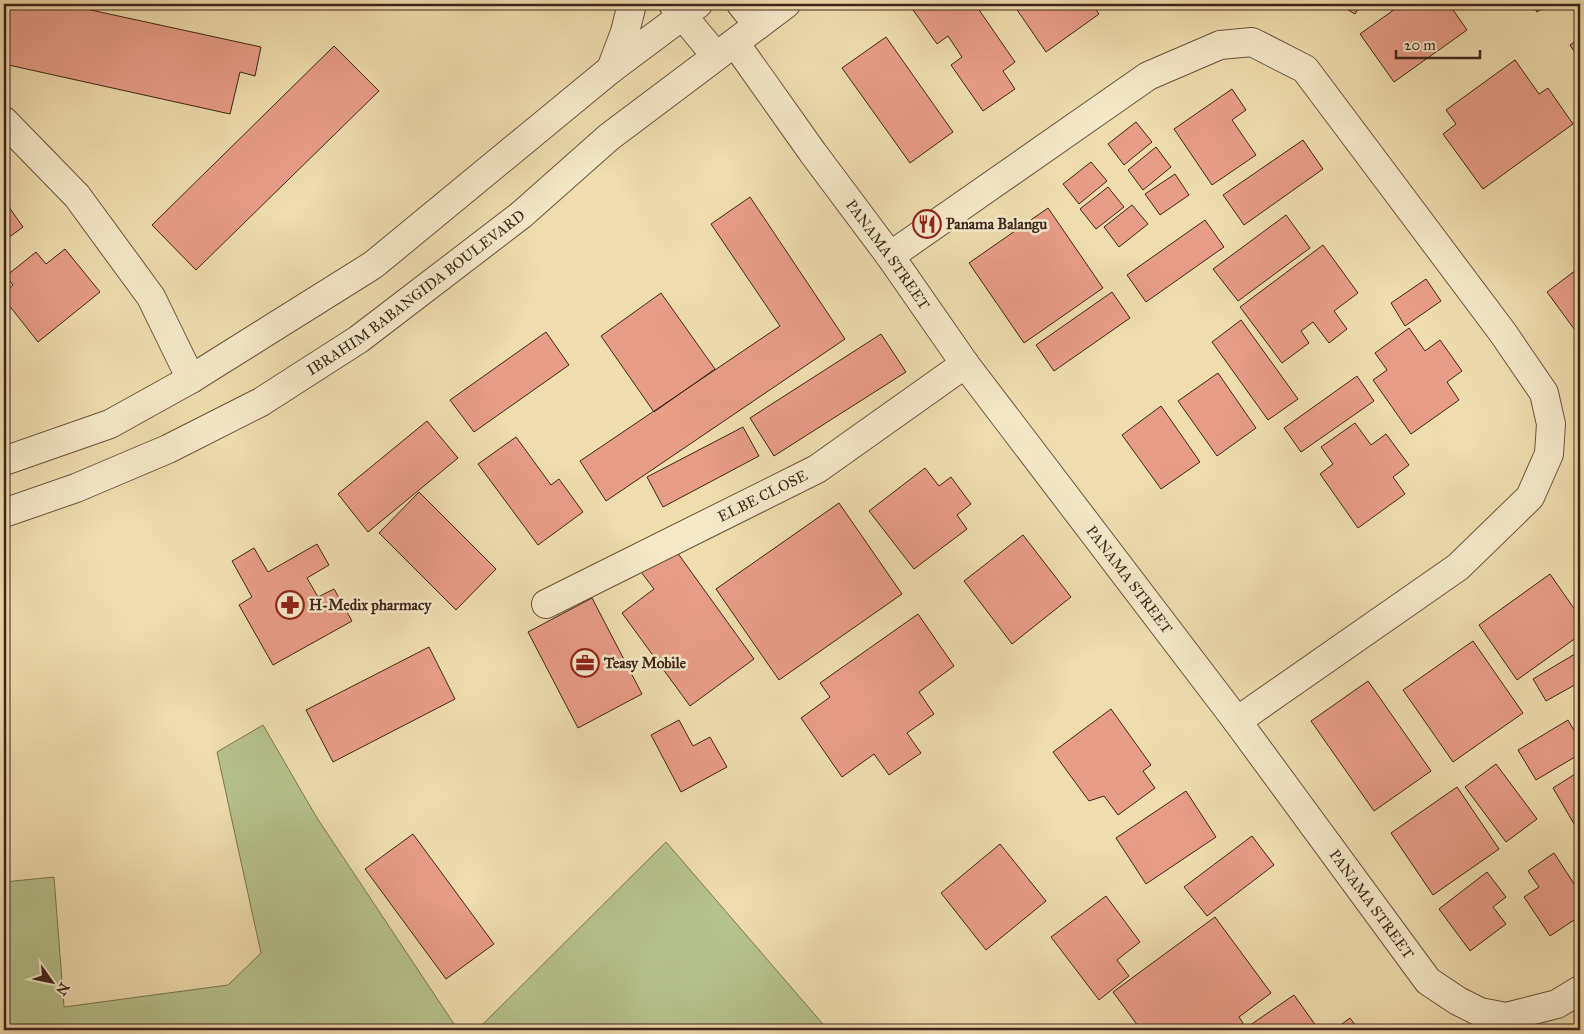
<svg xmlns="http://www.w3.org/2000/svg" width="1584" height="1034" font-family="'IM FELL Great Primer',serif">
<rect width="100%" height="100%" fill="#efddae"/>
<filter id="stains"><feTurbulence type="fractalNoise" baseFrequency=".004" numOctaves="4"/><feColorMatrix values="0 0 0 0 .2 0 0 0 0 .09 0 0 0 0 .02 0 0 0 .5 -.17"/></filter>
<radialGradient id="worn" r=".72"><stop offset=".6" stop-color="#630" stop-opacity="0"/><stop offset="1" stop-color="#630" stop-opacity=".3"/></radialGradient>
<path fill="#b6c28c" stroke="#7a7352" d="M263,725L317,818L458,1030H4V882L54,877L64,1007L228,985L261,953L217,752Z
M666,842L828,1030H477Z"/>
<path fill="#e89d87" stroke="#3e2419" d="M6,4H63L261,47L255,76L240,72L230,114L4,64V16Z
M917,4H975L1015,62L1003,71L1015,89L983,111L951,65L962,57L948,36L937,44L911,7Z
M1013,4H1092L1099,14L1046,52Z
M1338,4H1361L1355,14Z
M1402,4H1449L1467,30L1394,82L1360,34Z
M1531,4H1549L1537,12Z
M886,37L953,132L910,163L842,68Z
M1580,38V60L1570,45Z
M334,46L379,91L196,270L152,225Z
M1515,60L1539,94L1548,88L1573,124L1483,189L1443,134L1456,124L1446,110Z
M1232,89L1246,110L1232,120L1256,155L1212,185L1174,129Z
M1136,122L1152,142L1124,165L1108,144Z
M1303,140L1323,169L1244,225L1223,195Z
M1156,147L1171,167L1143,190L1128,170Z
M1091,162L1107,181L1079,204L1063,184Z
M1175,174L1189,195L1160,215L1145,194Z
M1108,187L1124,207L1096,229L1080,209Z
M750,197L845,339L606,501L580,461L780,326L711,224Z
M4,200L23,227L4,241Z
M1132,205L1148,224L1119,247L1104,227Z
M1048,208L1103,288L1024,343L969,263Z
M1286,215L1310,248L1238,301L1213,269Z
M1205,220L1224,247L1146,302L1127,275Z
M1323,245L1358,293L1334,311L1347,329L1329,343L1313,322L1301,331L1309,343L1282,363L1240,307Z
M65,249L100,292L38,342L4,299V293L13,285L6,276L36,252L46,264Z
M1580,267V337L1547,292Z
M1426,279L1441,301L1405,326L1391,303Z
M1112,292L1130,318L1054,371L1036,345Z
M661,293L715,369L654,412L601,336Z
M1241,320L1298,399L1268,420L1212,342Z
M1409,328L1425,351L1440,340L1462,371L1447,382L1459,400L1411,434L1373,380L1387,370L1375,353Z
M546,332L569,365L474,432L450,400Z
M881,334L906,372L774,456L750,418Z
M1218,373L1256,428L1217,456L1178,401Z
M1357,376L1374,401L1301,452L1284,428Z
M1161,406L1200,462L1161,489L1122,435Z
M427,421L458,458L368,532L338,494Z
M1355,423L1371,445L1386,434L1409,465L1393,477L1405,494L1358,528L1320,474L1333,464L1321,447Z
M743,427L759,456L663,507L647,477Z
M516,437L551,485L559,479L583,512L538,545L478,464Z
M925,468L939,486L951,477L971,504L957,515L967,529L914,569L869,511Z
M419,492L496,569L456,610L379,533Z
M839,503L902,594L779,680L716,589Z
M1023,535L1071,597L1012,644L964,581Z
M317,544L329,565L307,578L318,597L334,589L352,621L273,665L239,605L252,597L232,561L254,548L268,572Z
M674,548L754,659L690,706L622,613L654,589L641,572Z
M1550,574L1580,617V635L1517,680L1479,625Z
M592,598L642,694L578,728L528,632Z
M918,614L954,666L919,692L934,714L907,733L921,753L889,775L874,754L842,777L801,718L830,697L820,683Z
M1473,641L1523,713L1453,762L1403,690Z
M429,647L455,699L333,762L306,710Z
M1580,651V682L1546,701L1533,679Z
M1368,681L1431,771L1374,811L1311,721Z
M1111,709L1151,765L1143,771L1155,788L1118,815L1104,796L1089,801L1053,752Z
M679,720L693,746L710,737L727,767L681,792L651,735Z
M1568,720L1580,741V754L1536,780L1518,750Z
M1496,764L1537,819L1506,842L1465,787Z
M1580,771V834L1553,788Z
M1457,787L1499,849L1433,895L1391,833Z
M1186,791L1216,837L1146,884L1116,838Z
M413,834L494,944L446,979L365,869Z
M1252,836L1274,865L1207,916L1184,887Z
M1000,844L1046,901L986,950L941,893Z
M1554,853L1580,893V916L1550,936L1524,897L1539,887L1528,871Z
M1487,872L1506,897L1493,907L1506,924L1470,951L1439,909Z
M1106,896L1140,942L1117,960L1129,976L1099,1000L1051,937Z
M1215,917L1271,993L1239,1017L1243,1023L1233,1030H1141L1113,992Z
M1294,995L1319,1030H1243Z
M1350,1018L1359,1030H1334Z"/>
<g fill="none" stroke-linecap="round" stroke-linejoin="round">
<defs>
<g id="minor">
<path id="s1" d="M735,43L813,153L890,256L965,364L1237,721L1428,981L1458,1001L1480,1012L1506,1017L1557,1004L1580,990"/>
<path d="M4,121L77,196L151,297L191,379"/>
<path d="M890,256L1148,76L1220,45L1252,42L1305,69L1503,333L1544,393L1551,424L1549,454L1530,497L1458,567L1237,721"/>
<path id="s2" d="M546,604L817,469L965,364"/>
</g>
<g id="tertiary">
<path d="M673,4L716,56"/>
<path d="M741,4L758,25"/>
<path d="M611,69L625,32L632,4"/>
<path d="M4,461L110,424L191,379L373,265L611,69L698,4"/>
<path id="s3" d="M4,513L76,488L168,449L261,402L359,339L521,215L609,137L786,4"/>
</g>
</defs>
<use href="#minor" stroke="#6a523e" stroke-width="30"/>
<use href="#tertiary" stroke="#6a523e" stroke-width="30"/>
<use href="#minor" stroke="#f5e9ca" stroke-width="28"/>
<use href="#tertiary" stroke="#f5e9ca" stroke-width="28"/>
</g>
<defs>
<symbol id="restaurant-ring" viewBox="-11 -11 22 22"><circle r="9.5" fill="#f5e9ca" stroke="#8f2418" stroke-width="1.5"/><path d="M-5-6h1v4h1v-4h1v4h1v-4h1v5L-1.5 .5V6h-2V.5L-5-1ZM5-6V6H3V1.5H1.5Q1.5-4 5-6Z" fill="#8f2418"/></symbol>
<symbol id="pharmacy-ring" viewBox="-11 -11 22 22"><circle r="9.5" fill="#f5e9ca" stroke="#8f2418" stroke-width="1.5"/><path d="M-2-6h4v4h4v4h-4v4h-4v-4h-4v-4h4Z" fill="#8f2418"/></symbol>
<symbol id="office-ring" viewBox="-11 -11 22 22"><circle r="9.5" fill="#f5e9ca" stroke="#8f2418" stroke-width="1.5"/><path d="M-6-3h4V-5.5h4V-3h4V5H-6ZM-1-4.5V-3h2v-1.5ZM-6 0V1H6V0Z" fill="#8f2418"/></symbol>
</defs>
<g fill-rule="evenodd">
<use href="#restaurant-ring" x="911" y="208" width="32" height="32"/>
<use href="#pharmacy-ring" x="274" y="589" width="32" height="32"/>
<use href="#office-ring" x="569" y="647" width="32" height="32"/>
</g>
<g text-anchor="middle" stroke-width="5" stroke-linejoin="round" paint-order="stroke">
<g font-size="15" font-weight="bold" fill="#3e2419" stroke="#f5e9ca" text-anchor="start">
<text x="946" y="229">Panama Balangu</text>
<text x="309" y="610">H-Medix pharmacy</text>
<text x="604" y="668">Teasy Mobile</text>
</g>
<g font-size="15" fill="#3e2419" stroke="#f5e9ca">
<text dy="5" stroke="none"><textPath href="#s1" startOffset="261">PANAMA STREET</textPath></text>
<text dy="5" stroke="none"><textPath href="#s3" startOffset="470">IBRAHIM BABANGIDA BOULEVARD</textPath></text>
<text dy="5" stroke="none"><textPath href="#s2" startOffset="242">ELBE CLOSE</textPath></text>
<text dy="5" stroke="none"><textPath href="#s1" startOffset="666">PANAMA STREET</textPath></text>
<text dy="5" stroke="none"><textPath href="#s1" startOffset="1071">PANAMA STREET</textPath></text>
</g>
</g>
<rect width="1584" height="1034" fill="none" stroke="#efddae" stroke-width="20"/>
<rect x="5" y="5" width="1574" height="1024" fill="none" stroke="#3e2419" stroke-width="2.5"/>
<rect x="10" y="10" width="1564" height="1014" fill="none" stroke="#3e2419"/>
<g transform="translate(52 982) rotate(123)" stroke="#f5e9ca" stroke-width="4" paint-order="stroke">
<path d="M0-4L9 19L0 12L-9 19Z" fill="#3e2419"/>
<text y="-8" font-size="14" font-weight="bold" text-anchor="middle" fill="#3e2419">N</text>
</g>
<path d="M1396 50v8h84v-8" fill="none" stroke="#3e2419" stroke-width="2.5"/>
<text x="1404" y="50" font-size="15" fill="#3e2419" stroke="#f5e9ca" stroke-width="4" paint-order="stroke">20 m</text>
<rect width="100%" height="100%" filter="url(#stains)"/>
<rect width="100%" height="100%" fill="url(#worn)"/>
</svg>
